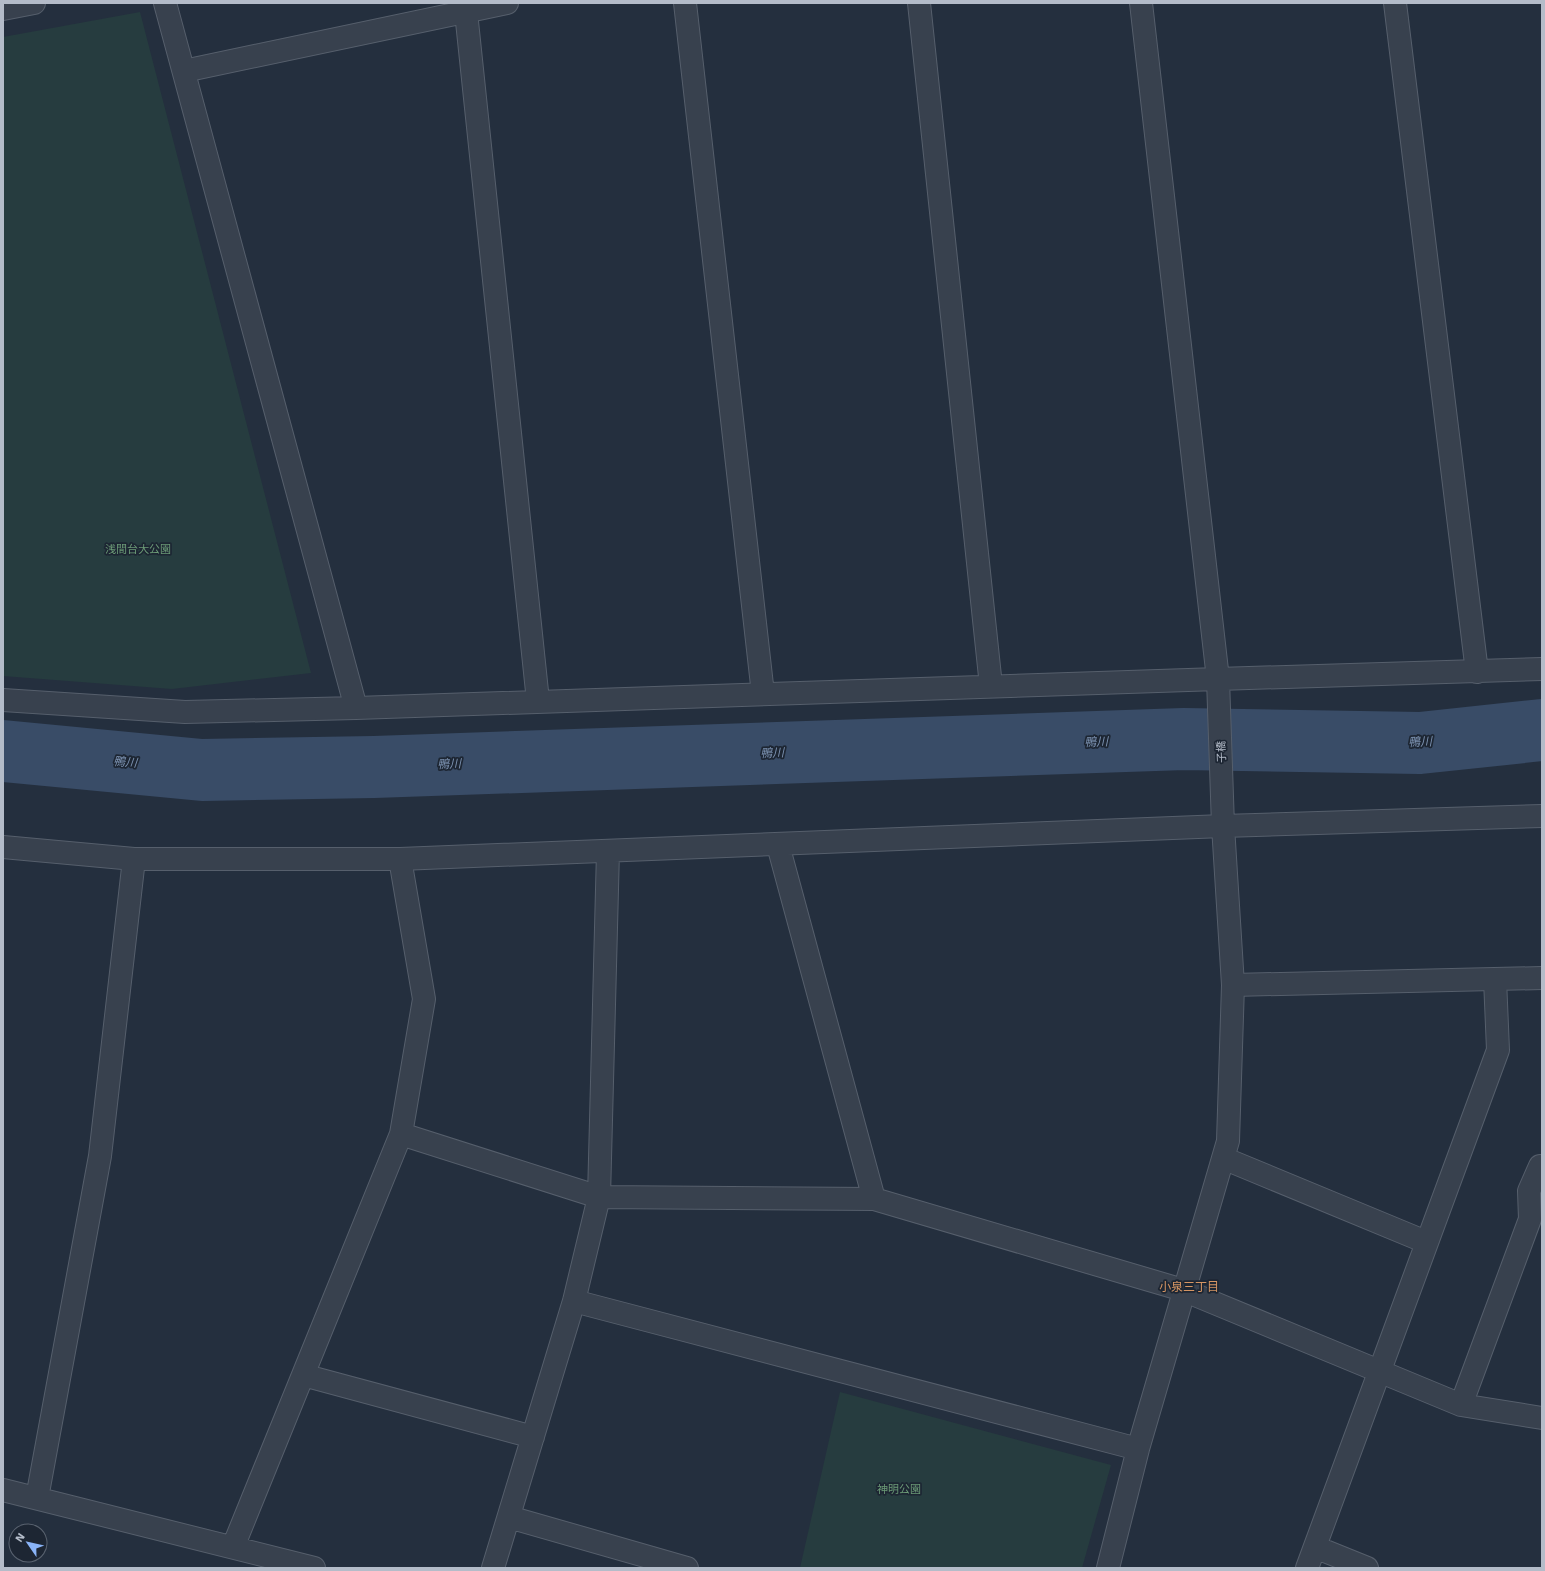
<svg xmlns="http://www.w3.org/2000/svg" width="1545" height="1571" font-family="'Work Sans','Noto Sans JP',sans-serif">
<rect width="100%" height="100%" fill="#242f3e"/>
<path fill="#263c3f" d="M140,12L311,673L172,689L3,676V37Z
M840,1392L1111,1465L1082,1568H800Z"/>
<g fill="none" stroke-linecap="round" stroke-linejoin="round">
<path stroke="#394c67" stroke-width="62" d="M3,751L202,770L374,767L1184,739L1420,743L1542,730"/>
<defs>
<path id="minor" d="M165,3L356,708
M685,3L763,694
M919,3L991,686
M1395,3L1477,672
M3,9L34,3
M466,12L538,701
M184,71L507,3
M3,700L185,712L356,708L1218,679L1542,669
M778,845L874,1199
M3,847L134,859H400L1223,826L1542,816
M1233,985L1542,978
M401,1134L599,1197L874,1199L1183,1290L1461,1405L1542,1418
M1223,1158L1426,1242
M574,1301L1138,1449
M303,1375L533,1437
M1461,1405L1530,1219L1529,1191L1540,1166L1542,1167
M3,1490L314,1568
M37,1498L100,1156L134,859
M509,1517L687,1568
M233,1547L401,1134L424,999L400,859
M1315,1547L1367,1568
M493,1568L574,1301L599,1197L608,851
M1108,1568L1138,1449L1228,1141L1233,985L1223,826L1218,679L1141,3
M1307,1568L1498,1050L1495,979"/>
</defs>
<use href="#minor" stroke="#565f6c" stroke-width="24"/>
<use href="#minor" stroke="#38414e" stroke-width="22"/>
</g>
<g text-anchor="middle" stroke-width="3.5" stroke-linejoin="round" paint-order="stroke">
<g font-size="11" fill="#6b9a76" stroke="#1d2633">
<text x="138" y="553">浅間台大公園</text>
<text x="899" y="1493">神明公園</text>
</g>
<g font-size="11" fill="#b4bcc9" stroke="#1d2633">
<text transform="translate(1221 752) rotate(-92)" y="4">子橋</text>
</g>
<g font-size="12" font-style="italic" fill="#7c92b1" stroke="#1d2633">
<text transform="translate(1096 742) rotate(-2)" y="4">鴨川</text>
<text transform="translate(1420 742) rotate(-3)" y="4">鴨川</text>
<text transform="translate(772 753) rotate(-2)" y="4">鴨川</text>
<text transform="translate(125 762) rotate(5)" y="4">鴨川</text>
<text transform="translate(449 764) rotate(-2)" y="4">鴨川</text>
</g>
<g font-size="12" fill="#d59563" stroke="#1d2633">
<text x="1189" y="1291">小泉三丁目</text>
</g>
</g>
<rect width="1545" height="1571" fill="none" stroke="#b4bcc9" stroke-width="8"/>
<g transform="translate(28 1543) rotate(304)"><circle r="19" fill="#1d2633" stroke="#59626f"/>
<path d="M0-3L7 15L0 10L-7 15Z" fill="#8ab4f8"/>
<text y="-6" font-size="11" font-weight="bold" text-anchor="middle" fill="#b4bcc9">N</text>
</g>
</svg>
